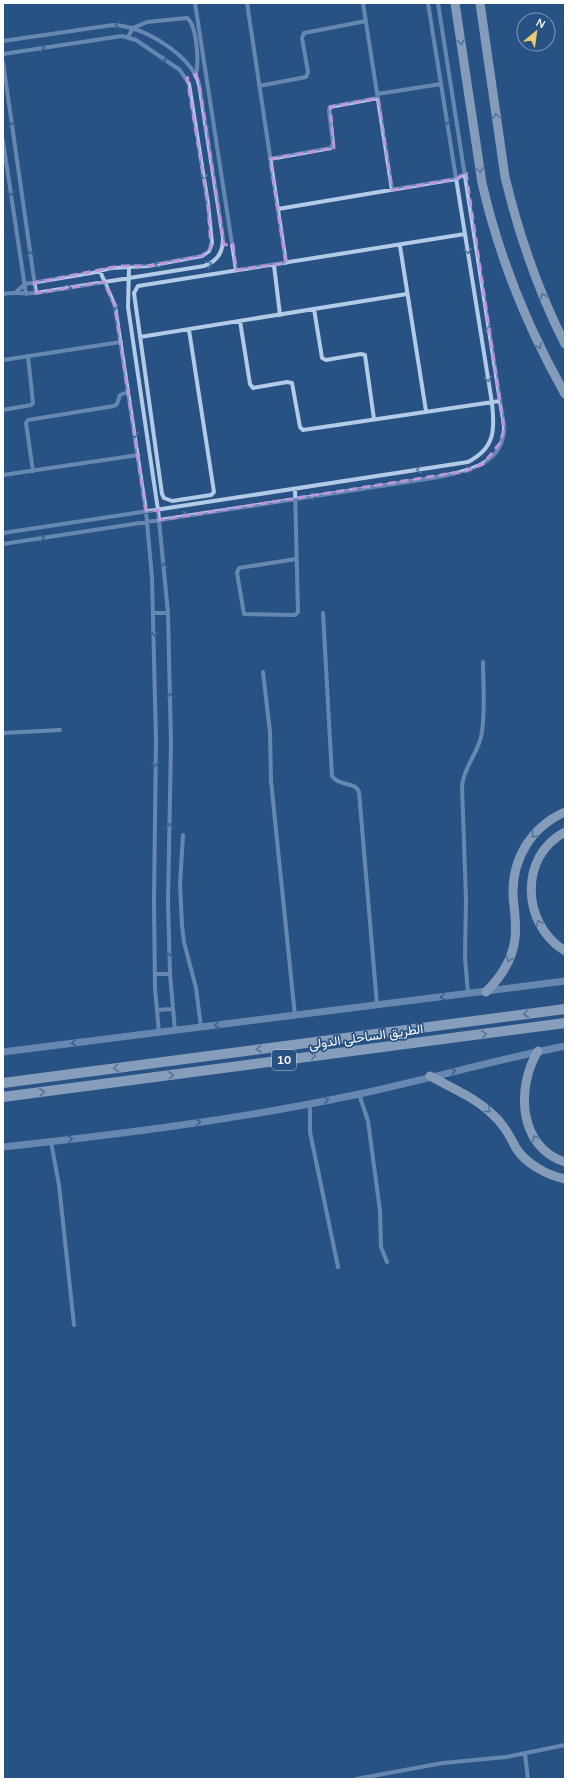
<svg xmlns="http://www.w3.org/2000/svg" width="568" height="1782" font-family="'Nunito Sans',Vazirmatn,sans-serif">
<rect width="100%" height="100%" fill="#285283"/>
<g fill="none" stroke-linecap="round" stroke-linejoin="round">
<path stroke="#b2cbe7" stroke-width="4" d="M195,3L236,270
M247,3L286,263
M363,3L392,190
M128,37L133,28L147,22L187,18C197,25 199,62 196,74
M3,41L113,25C143,26 190,54 199,84L223,238C223,252 218,261 204,266L36,293C25,294 15,292 3,294
M3,54L122,36L136,40L180,70L189,84L208,204L212,243L209,251L202,256L148,266L111,268L91,273L25,284L16,292
M3,62L36,293
M259,86L306,77L308,72L302,38L304,33L366,21
M377,94L441,84
M3,141L26,294
M270,159L331,148L333,143L329,111L330,107L378,98
M278,209L456,179L466,173
M400,246L426,411
M274,265L280,315
M129,266L128,307L158,510L168,613L171,744L168,903L170,974L175,1031
M100,271L115,306L146,511L152,578L156,740L154,902L155,988L159,1033
M314,309L322,358L326,360L361,354L365,355L374,419
M240,321L250,384L253,388L287,382L292,383L300,427L303,430L500,401
M189,330L214,492L211,495L172,501L164,498L162,494L134,293L138,286L465,234
M140,337L407,294
M3,360L121,342
M3,410L31,405L33,403L28,356
M33,471L26,423L28,420L114,406L117,404L120,395L128,392
M3,475L138,455
M295,489L298,612L295,615L244,614L237,573L239,568L296,559
M3,533C158,509 313,487 468,462C495,448 495,430 492,403L428,3
M3,544L433,478C461,472 503,467 504,429C504,420 501,410 500,401L438,3
M154,613H168
M323,613L332,776C339,787 355,781 359,792L377,1005
M263,672L270,732L271,781L295,1016
M3,733L60,730
M183,835L180,884L182,926L184,942L196,988L201,1027
M155,974H170
M468,993L465,958L466,899L462,786C464,767 477,754 481,737C486,716 483,683 483,662
M157,1010L172,1009
M359,1094L368,1121L380,1211L381,1247L387,1262
M310,1104V1132L338,1267
M51,1142L59,1185L74,1325
M525,1754L528,1779
M356,1779L443,1763L506,1757L565,1745"/>
<path stroke="#b2cbe7" stroke-width="7" d="M3,1052L565,981
M3,1147C122,1134 242,1119 359,1094C428,1079 496,1060 565,1046"/>
<path stroke="#f3f7fd" stroke-width="9" d="M455,3L482,183C499,257 527,327 565,394
M480,3L505,177C519,235 538,291 565,344
M565,832C519,856 521,924 565,951
M486,992C501,977 513,959 515,938C517,924 514,910 513,895C512,859 531,827 565,812
M538,1051C516,1087 518,1147 565,1162
M430,1076C450,1087 474,1097 491,1113C503,1123 509,1135 516,1148C526,1164 547,1175 565,1179"/>
<path stroke="#f9fbfe" stroke-width="10" d="M3,1083L565,1009
M3,1097L565,1023"/>
</g>
<defs><path id="oneway-chevron" d="M-2-3.5L2.5 0L-2 3.5" fill="none" stroke-width="1.6" stroke-linecap="round" stroke-linejoin="round"/></defs>
<g stroke="#5176a1">
<use href="#oneway-chevron" transform="translate(118 25) rotate(-179)"/>
<use href="#oneway-chevron" transform="translate(42 48) rotate(-9)"/>
<use href="#oneway-chevron" transform="translate(164 59) rotate(34)"/>
<use href="#oneway-chevron" transform="translate(447 122) rotate(81)"/>
<use href="#oneway-chevron" transform="translate(12 125) rotate(-98)"/>
<use href="#oneway-chevron" transform="translate(207 127) rotate(-99)"/>
<use href="#oneway-chevron" transform="translate(204 177) rotate(82)"/>
<use href="#oneway-chevron" transform="translate(11 193) rotate(81)"/>
<use href="#oneway-chevron" transform="translate(468 251) rotate(81)"/>
<use href="#oneway-chevron" transform="translate(30 254) rotate(-98)"/>
<use href="#oneway-chevron" transform="translate(157 264) rotate(170)"/>
<use href="#oneway-chevron" transform="translate(209 264) rotate(-26)"/>
<use href="#oneway-chevron" transform="translate(69 288) rotate(-9)"/>
<use href="#oneway-chevron" transform="translate(115 307) rotate(75)"/>
<use href="#oneway-chevron" transform="translate(489 329) rotate(-99)"/>
<use href="#oneway-chevron" transform="translate(488 379) rotate(81)"/>
<use href="#oneway-chevron" transform="translate(135 435) rotate(82)"/>
<use href="#oneway-chevron" transform="translate(419 470) rotate(171)"/>
<use href="#oneway-chevron" transform="translate(470 470) rotate(-17)"/>
<use href="#oneway-chevron" transform="translate(314 496) rotate(-9)"/>
<use href="#oneway-chevron" transform="translate(186 515) rotate(-9)"/>
<use href="#oneway-chevron" transform="translate(42 538) rotate(-9)"/>
<use href="#oneway-chevron" transform="translate(164 566) rotate(-96)"/>
<use href="#oneway-chevron" transform="translate(155 634) rotate(90)"/>
<use href="#oneway-chevron" transform="translate(170 696) rotate(-92)"/>
<use href="#oneway-chevron" transform="translate(155 764) rotate(91)"/>
<use href="#oneway-chevron" transform="translate(169 826) rotate(-88)"/>
<use href="#oneway-chevron" transform="translate(169 956) rotate(-91)"/>
<use href="#oneway-chevron" transform="translate(443 997) rotate(173)"/>
<use href="#oneway-chevron" transform="translate(217 1025) rotate(173)"/>
<use href="#oneway-chevron" transform="translate(74 1043) rotate(173)"/>
<use href="#oneway-chevron" transform="translate(453 1071) rotate(-14)"/>
<use href="#oneway-chevron" transform="translate(326 1100) rotate(-11)"/>
<use href="#oneway-chevron" transform="translate(198 1122) rotate(-7)"/>
<use href="#oneway-chevron" transform="translate(70 1139) rotate(-8)"/>
</g>
<g stroke="#839cba">
<use href="#oneway-chevron" transform="translate(461 42) rotate(82)"/>
<use href="#oneway-chevron" transform="translate(496 116) rotate(-98)"/>
<use href="#oneway-chevron" transform="translate(480 170) rotate(82)"/>
<use href="#oneway-chevron" transform="translate(543 296) rotate(-113)"/>
<use href="#oneway-chevron" transform="translate(539 346) rotate(64)"/>
<use href="#oneway-chevron" transform="translate(534 835) rotate(131)"/>
<use href="#oneway-chevron" transform="translate(539 923) rotate(-118)"/>
<use href="#oneway-chevron" transform="translate(509 959) rotate(112)"/>
<use href="#oneway-chevron" transform="translate(488 1110) rotate(40)"/>
<use href="#oneway-chevron" transform="translate(535 1138) rotate(-122)"/>
</g>
<g stroke="#869eba">
<use href="#oneway-chevron" transform="translate(526 1014) rotate(173)"/>
<use href="#oneway-chevron" transform="translate(484 1034) rotate(-8)"/>
<use href="#oneway-chevron" transform="translate(259 1049) rotate(173)"/>
<use href="#oneway-chevron" transform="translate(313 1056) rotate(-8)"/>
<use href="#oneway-chevron" transform="translate(116 1068) rotate(173)"/>
<use href="#oneway-chevron" transform="translate(171 1075) rotate(-8)"/>
<use href="#oneway-chevron" transform="translate(42 1092) rotate(-8)"/>
</g>
<path d="M0 0H568V1782H0ZM196,74L199,84L224,245L233,244L236,270L286,263L270,159L334,148L330,107L378,98L392,190L456,179L466,173L504,429L500,443L483,464L466,471L159,520L158,510L146,511L115,306L104,282L36,293L34,283L119,266H148L202,256L211,248L208,204L187,78Z" fill="#285283" fill-opacity=".55" fill-rule="evenodd"/>
<path fill="none" stroke="#bd96df" stroke-width="3" stroke-dasharray="8 5" stroke-linejoin="round" d="M196,74L199,84L224,245L233,244L236,270L286,263L270,159L334,148L330,107L378,98L392,190L456,179L466,173L504,429L500,443L483,464L466,471L159,520L158,510L146,511L115,306L104,282L36,293L34,283L119,266H148L202,256L211,248L208,204L187,78Z"/>
<g text-anchor="middle" stroke-width="3.5" stroke-linejoin="round" paint-order="stroke">
<rect fill="#285283" stroke="#becbda" stroke-width="1" x="272" y="1050" width="24" height="20" rx="3"/>
<g font-size="12" font-weight="bold" fill="#fff">
<text x="284" y="1064">10</text>
</g>
<g font-size="13" fill="#fff" stroke="#285283">
<text transform="translate(366 1036) rotate(-8)" y="5">الطريق الساحلى الدولى</text>
</g>
</g>
<rect width="568" height="1782" fill="none" stroke="#ffffff" stroke-width="8"/>
<g transform="translate(536 32) rotate(29)"><circle r="19" fill="#285283" stroke="#7e97b5"/>
<path d="M0-3L7 15L0 10L-7 15Z" fill="#eec978"/>
<text y="-6" font-size="11" font-weight="bold" text-anchor="middle" fill="#ffffff">N</text>
</g>
</svg>
